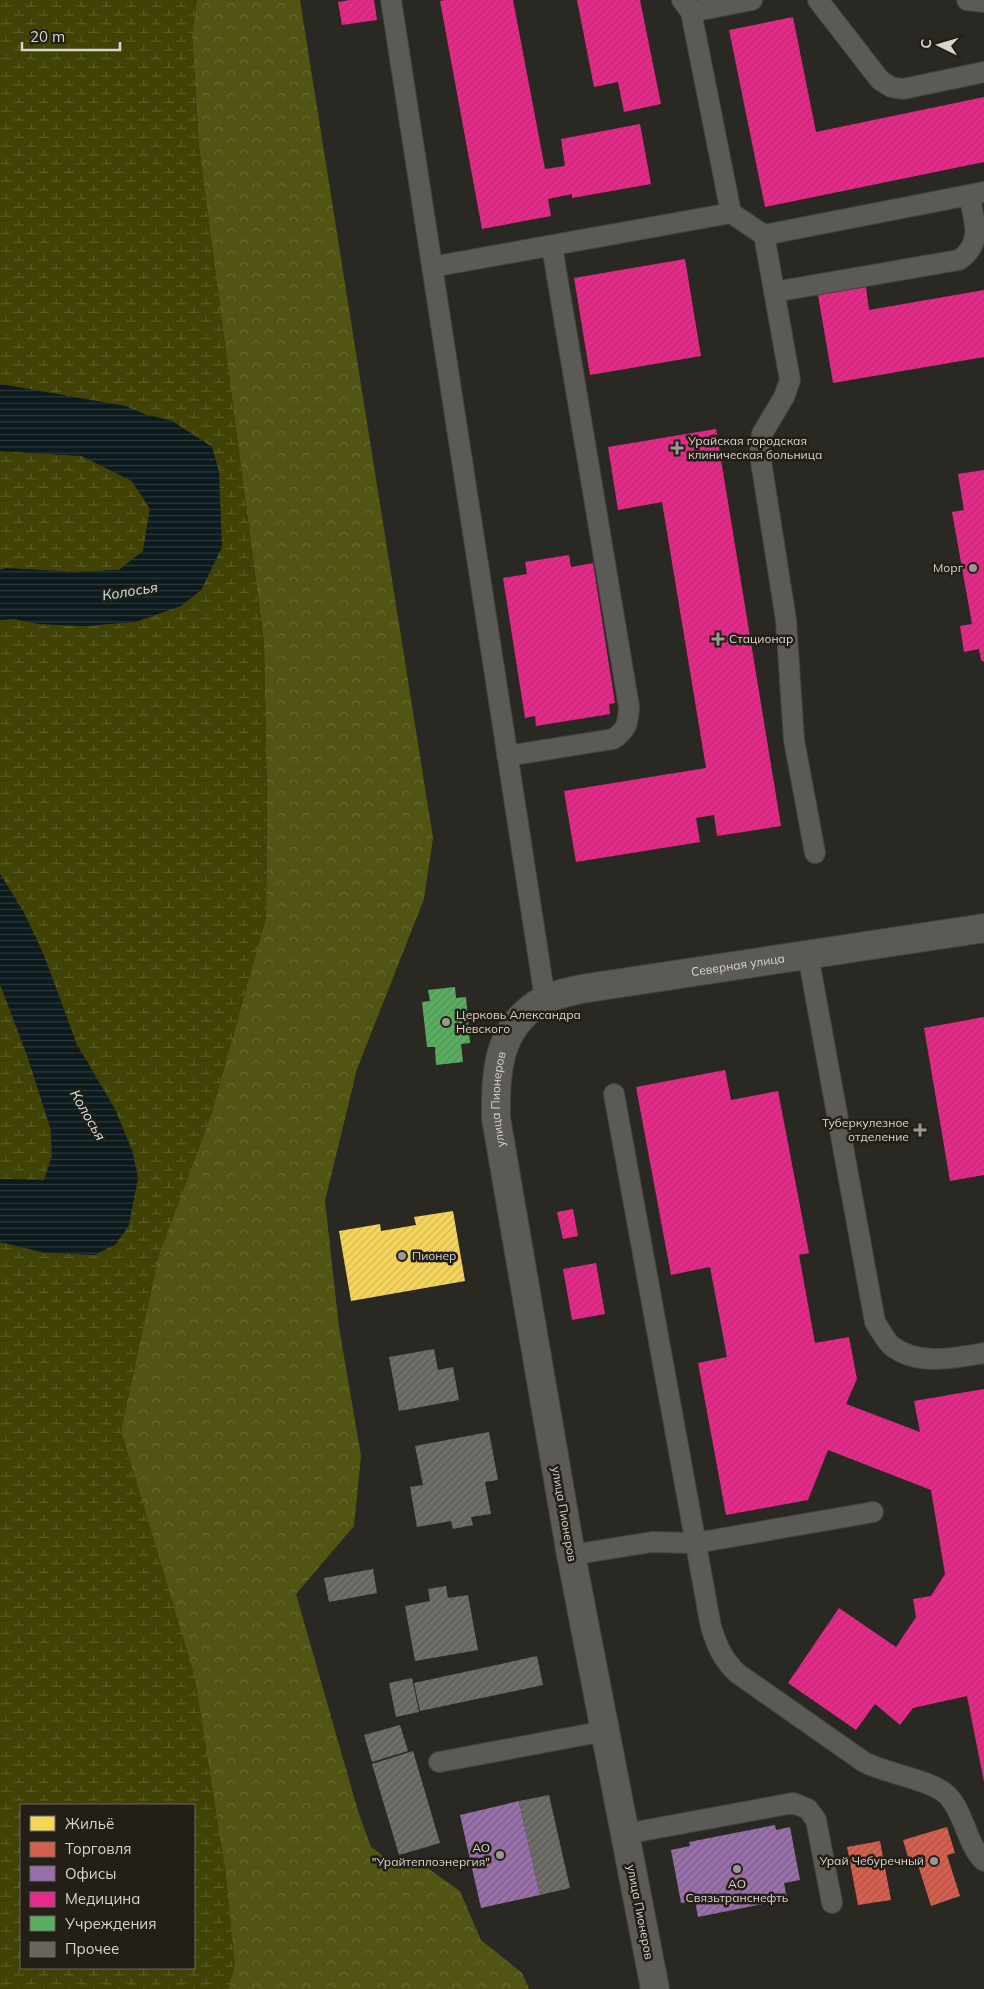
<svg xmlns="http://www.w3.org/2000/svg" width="984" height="1989" font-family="Mulish,sans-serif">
<defs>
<pattern id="forest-crowns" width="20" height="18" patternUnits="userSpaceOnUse" patternTransform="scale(1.25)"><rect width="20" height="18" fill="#515412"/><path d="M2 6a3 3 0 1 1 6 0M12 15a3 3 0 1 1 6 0" fill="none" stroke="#696c33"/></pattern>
<pattern id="wetland-marsh" width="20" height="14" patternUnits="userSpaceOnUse" patternTransform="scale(1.25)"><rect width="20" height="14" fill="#404305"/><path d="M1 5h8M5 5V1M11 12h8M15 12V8" fill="none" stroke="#5b5d28"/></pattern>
<pattern id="water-rules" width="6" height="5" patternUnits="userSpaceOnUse" patternTransform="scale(1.25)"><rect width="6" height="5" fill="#0c191d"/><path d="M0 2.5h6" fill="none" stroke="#2f3a3d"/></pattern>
<pattern id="homes-hatch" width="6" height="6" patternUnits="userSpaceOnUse" patternTransform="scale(1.25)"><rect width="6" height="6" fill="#f6d55c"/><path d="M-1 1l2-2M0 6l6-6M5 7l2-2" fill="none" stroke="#d2b756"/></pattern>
<pattern id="shops-hatch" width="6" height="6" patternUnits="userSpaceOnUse" patternTransform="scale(1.25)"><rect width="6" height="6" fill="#d6604d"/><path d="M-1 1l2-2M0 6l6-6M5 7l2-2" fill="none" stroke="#a95648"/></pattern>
<pattern id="offices-hatch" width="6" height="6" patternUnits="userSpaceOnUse" patternTransform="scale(1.25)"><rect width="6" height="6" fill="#9970ab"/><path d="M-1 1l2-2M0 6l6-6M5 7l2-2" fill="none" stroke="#7a5f85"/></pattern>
<pattern id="health-hatch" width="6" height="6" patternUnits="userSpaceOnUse" patternTransform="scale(1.25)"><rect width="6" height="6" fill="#e7298a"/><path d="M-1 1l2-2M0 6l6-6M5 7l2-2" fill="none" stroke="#b53073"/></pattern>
<pattern id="public-hatch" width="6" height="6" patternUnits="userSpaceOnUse" patternTransform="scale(1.25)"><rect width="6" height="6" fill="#5aae61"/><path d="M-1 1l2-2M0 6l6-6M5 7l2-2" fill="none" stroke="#549258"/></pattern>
<pattern id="building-hatch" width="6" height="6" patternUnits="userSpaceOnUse" patternTransform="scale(1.25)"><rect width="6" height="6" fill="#66645f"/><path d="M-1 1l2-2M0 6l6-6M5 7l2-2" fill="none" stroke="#7b7975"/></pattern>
</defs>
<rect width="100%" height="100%" fill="#2a2822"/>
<path fill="url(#forest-crowns)" d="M197,0H300L433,838L424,899L357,1069L325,1201L339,1327L361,1456L354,1526L296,1594L358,1811L371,1847L397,1866L423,1865L460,1891L481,1940L522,1973L529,1989H228L235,1965L121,1430L159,1254L211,1115L266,917L267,802L264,643L199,147L192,34Z"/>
<path fill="url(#wetland-marsh)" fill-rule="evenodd" d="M0,0H197L192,34L199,147L264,643L267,802L266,917L211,1115L159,1254L121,1430L195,1677L226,1874L235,1965L228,1989H0V1242L46,1253L91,1067L77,1045L43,953L23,911L0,874V620L14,619L39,624L85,626L135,622L181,606L201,590L222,547L212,447L172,421L147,415L125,406L0,384ZM21,1805H194V1968H21Z
M0,451L82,456L132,481L150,509L143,551L119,570L75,572L6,568L0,570Z
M0,984L28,1058L51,1130L52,1156L44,1180L0,1179Z"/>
<path fill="url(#water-rules)" d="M0,384L125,406L147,415L172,421L212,447L219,471L222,547L201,590L181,606L135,622L85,626L39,624L14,619L0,620V570L6,568L75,572L119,570L143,551L150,509L132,481L82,456L0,451Z
M0,874L23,911L43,953L77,1045L115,1109L133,1153L138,1178L129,1225L116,1244L95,1255L46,1253L0,1242V1179L44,1180L52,1156L51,1130L28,1058L0,984Z"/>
<path fill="url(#homes-hatch)" d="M453,1211L465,1281L351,1301L339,1231L380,1224L381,1231L416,1225L414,1217Z"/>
<path fill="url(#shops-hatch)" d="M947,1827L955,1853L947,1855L960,1896L931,1906L918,1865L911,1867L903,1840Z
M880,1841L891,1900L858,1905L847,1847Z"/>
<path fill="url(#offices-hatch)" d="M519,1801L540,1895L481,1908L460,1815Z
M775,1825L776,1830L790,1827L800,1880L784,1883L787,1899L698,1917L695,1901L681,1903L671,1850L690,1846L689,1842Z"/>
<path fill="url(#health-hatch)" d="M350,0H374L377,20L342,25L338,2Z
M445,0H513L545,169L565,166L561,139L640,124L651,184L572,198V194L548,199L551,216L482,229L440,1Z
M577,0H640L661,104L624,112L618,82L594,87Z
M793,17L816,132L984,97V162L765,207L729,30Z
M685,259L701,356L590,375L574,278Z
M866,287L869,310L984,290V357L833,383L818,295Z
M716,429L781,826L717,836L714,815L696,818L700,842L576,862L564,791L706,768L662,502L618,510L608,447Z
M984,470V662L981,660L979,649L964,652L960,626L972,624L952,512L964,510L958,474Z
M569,555L571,567L593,563L615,703L609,704L610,714L536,726L535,716L525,718L503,578L527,574L525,562Z
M984,1017V1175L950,1181L924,1028Z
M725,1070L731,1100L778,1091L809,1253L799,1255L815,1343L849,1337L857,1379L846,1404L920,1432L914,1401L984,1389V1782L967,1696L913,1708L900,1725L875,1704L856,1730L788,1683L839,1608L896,1647L916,1617L913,1599L931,1596L945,1574L931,1490L828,1450L808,1500L726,1515L698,1363L727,1357L710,1267L671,1275L636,1087Z
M573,1209L578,1236L563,1239L557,1212Z
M596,1263L605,1314L572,1320L563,1269Z"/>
<path fill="url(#public-hatch)" d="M455,987L456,998L466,997L470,1043L461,1044L463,1062L436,1065L435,1047H427L422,1002L430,1001L428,990Z"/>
<path fill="url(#building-hatch)" d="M434,1349L438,1370L453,1367L459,1400L399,1411L389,1357Z
M489,1432L498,1480L485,1482L491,1514L471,1517L473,1525L453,1529L451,1521L417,1527L410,1487L423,1485L415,1446Z
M373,1569L377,1593L329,1602L324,1578Z
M446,1586L448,1598L468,1595L478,1650L415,1661L405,1606L430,1601L428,1589Z
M537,1656L543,1685L420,1711L414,1683Z
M412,1678L419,1712L396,1717L389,1683Z
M400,1725L408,1751L372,1762L364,1735Z
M413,1751L440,1843L399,1855L372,1764Z
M549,1795L570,1888L540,1895L519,1801Z"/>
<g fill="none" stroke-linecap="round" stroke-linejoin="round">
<defs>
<path id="service" d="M391,0L545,999
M682,0L691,12L731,213L764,235L984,192
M818,0L880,80L891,87L903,89L984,72
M967,0L984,2
M691,12L752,0
M764,235L790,380L784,397L762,434L760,455L786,620L794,740L815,853
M432,267L731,213
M774,292L959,260C984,243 974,220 969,195
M507,756L613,739C627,730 628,723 629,707L552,246
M808,955L875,1322C880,1329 886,1342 893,1347C919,1366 955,1358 984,1353
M614,1094L711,1627C717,1646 723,1660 737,1673L864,1762C886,1774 935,1780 949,1797C965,1815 967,1845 984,1861
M571,1555L652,1542L696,1543L873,1512
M439,1762L605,1731
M625,1834L793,1803L808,1809L816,1820L832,1903"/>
<g id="minor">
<path id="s1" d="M655,1989L571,1555L496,1118C495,1071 498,1025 544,1000C555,994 570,992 581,989L984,928"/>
</g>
</defs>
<use href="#service" stroke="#45443f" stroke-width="22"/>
<use href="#minor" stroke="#45443f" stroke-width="30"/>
<use href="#service" stroke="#5c5a56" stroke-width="20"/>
<use href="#minor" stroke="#5c5a56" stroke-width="28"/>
</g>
<g fill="#9b9892" stroke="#231f16" stroke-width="2">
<path d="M674.5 440.5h5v5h5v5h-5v5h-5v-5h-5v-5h5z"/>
<circle cx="973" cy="568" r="5"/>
<path d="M715.5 631.5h5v5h5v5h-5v5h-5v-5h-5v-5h5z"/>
<circle cx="446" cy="1022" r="5"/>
<path d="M917.5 1122.5h5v5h5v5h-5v5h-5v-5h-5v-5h5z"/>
<circle cx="402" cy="1256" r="5"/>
<circle cx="500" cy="1855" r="5"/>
<circle cx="934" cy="1861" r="5"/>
<circle cx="737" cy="1869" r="5"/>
</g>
<g text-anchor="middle" stroke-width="5" stroke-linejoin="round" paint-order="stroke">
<g font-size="12" fill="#d8d5cf" stroke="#231f16" text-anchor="start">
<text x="688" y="445">Урайская городская<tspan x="688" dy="14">клиническая больница</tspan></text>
<text x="963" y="572" text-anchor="end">Морг</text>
<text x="729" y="643">Стационар</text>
<text x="456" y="1019">Церковь Александра<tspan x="456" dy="14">Невского</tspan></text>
<text x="909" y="1127" text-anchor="end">Туберкулезное<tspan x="909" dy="14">отделение</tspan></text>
<text x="412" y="1260">Пионер</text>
<text x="490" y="1852" text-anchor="end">АО<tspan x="490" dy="14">"Урайтеплоэнергия"</tspan></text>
<text x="924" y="1865" text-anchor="end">Урай Чебуречный</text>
<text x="737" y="1888" text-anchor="middle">АО<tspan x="737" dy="14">Связьтранснефть</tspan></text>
</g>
<g font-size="12" fill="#d8d5cf" stroke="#231f16">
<text dy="4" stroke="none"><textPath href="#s1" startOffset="1218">Северная улица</textPath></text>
<text dy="4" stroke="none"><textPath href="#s1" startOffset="904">улица Пионеров</textPath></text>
<text transform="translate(564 1514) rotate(80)" y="4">улица Пионеров</text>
<text transform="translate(640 1912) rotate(79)" y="4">улица Пионеров</text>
</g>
<g font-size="14" font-style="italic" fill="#cee7f1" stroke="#231f16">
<text transform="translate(130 591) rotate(-9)" y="5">Колосья</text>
<text transform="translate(88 1115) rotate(60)" y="5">Колосья</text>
</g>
</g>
<rect x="20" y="1804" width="175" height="165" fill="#231f16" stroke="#6b6860"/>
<rect x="30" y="1816" width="25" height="15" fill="#f6d55c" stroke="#6b6860"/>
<text x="65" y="1829" font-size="15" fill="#d8d5cf">Жильё</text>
<rect x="30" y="1842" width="25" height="15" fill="#d6604d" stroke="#6b6860"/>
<text x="65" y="1854" font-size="15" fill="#d8d5cf">Торговля</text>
<rect x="30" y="1866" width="25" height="15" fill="#9970ab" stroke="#6b6860"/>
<text x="65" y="1879" font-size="15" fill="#d8d5cf">Офисы</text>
<rect x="30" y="1892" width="25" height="15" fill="#e7298a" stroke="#6b6860"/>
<text x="65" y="1904" font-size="15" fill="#d8d5cf">Медицина</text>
<rect x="30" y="1916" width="25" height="15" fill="#5aae61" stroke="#6b6860"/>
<text x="65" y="1929" font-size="15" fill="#d8d5cf">Учреждения</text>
<rect x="30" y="1942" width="25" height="15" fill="#66645f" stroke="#6b6860"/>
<text x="65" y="1954" font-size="15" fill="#d8d5cf">Прочее</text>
<g transform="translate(939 45) rotate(275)" stroke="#231f16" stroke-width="4" paint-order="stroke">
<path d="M0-4L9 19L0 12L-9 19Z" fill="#d8d5cf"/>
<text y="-8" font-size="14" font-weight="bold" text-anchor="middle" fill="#d8d5cf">С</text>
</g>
<path d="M22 42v8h98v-8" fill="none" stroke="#d8d5cf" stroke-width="2.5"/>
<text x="30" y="42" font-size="15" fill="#d8d5cf" stroke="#231f16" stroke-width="4" paint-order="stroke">20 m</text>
</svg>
